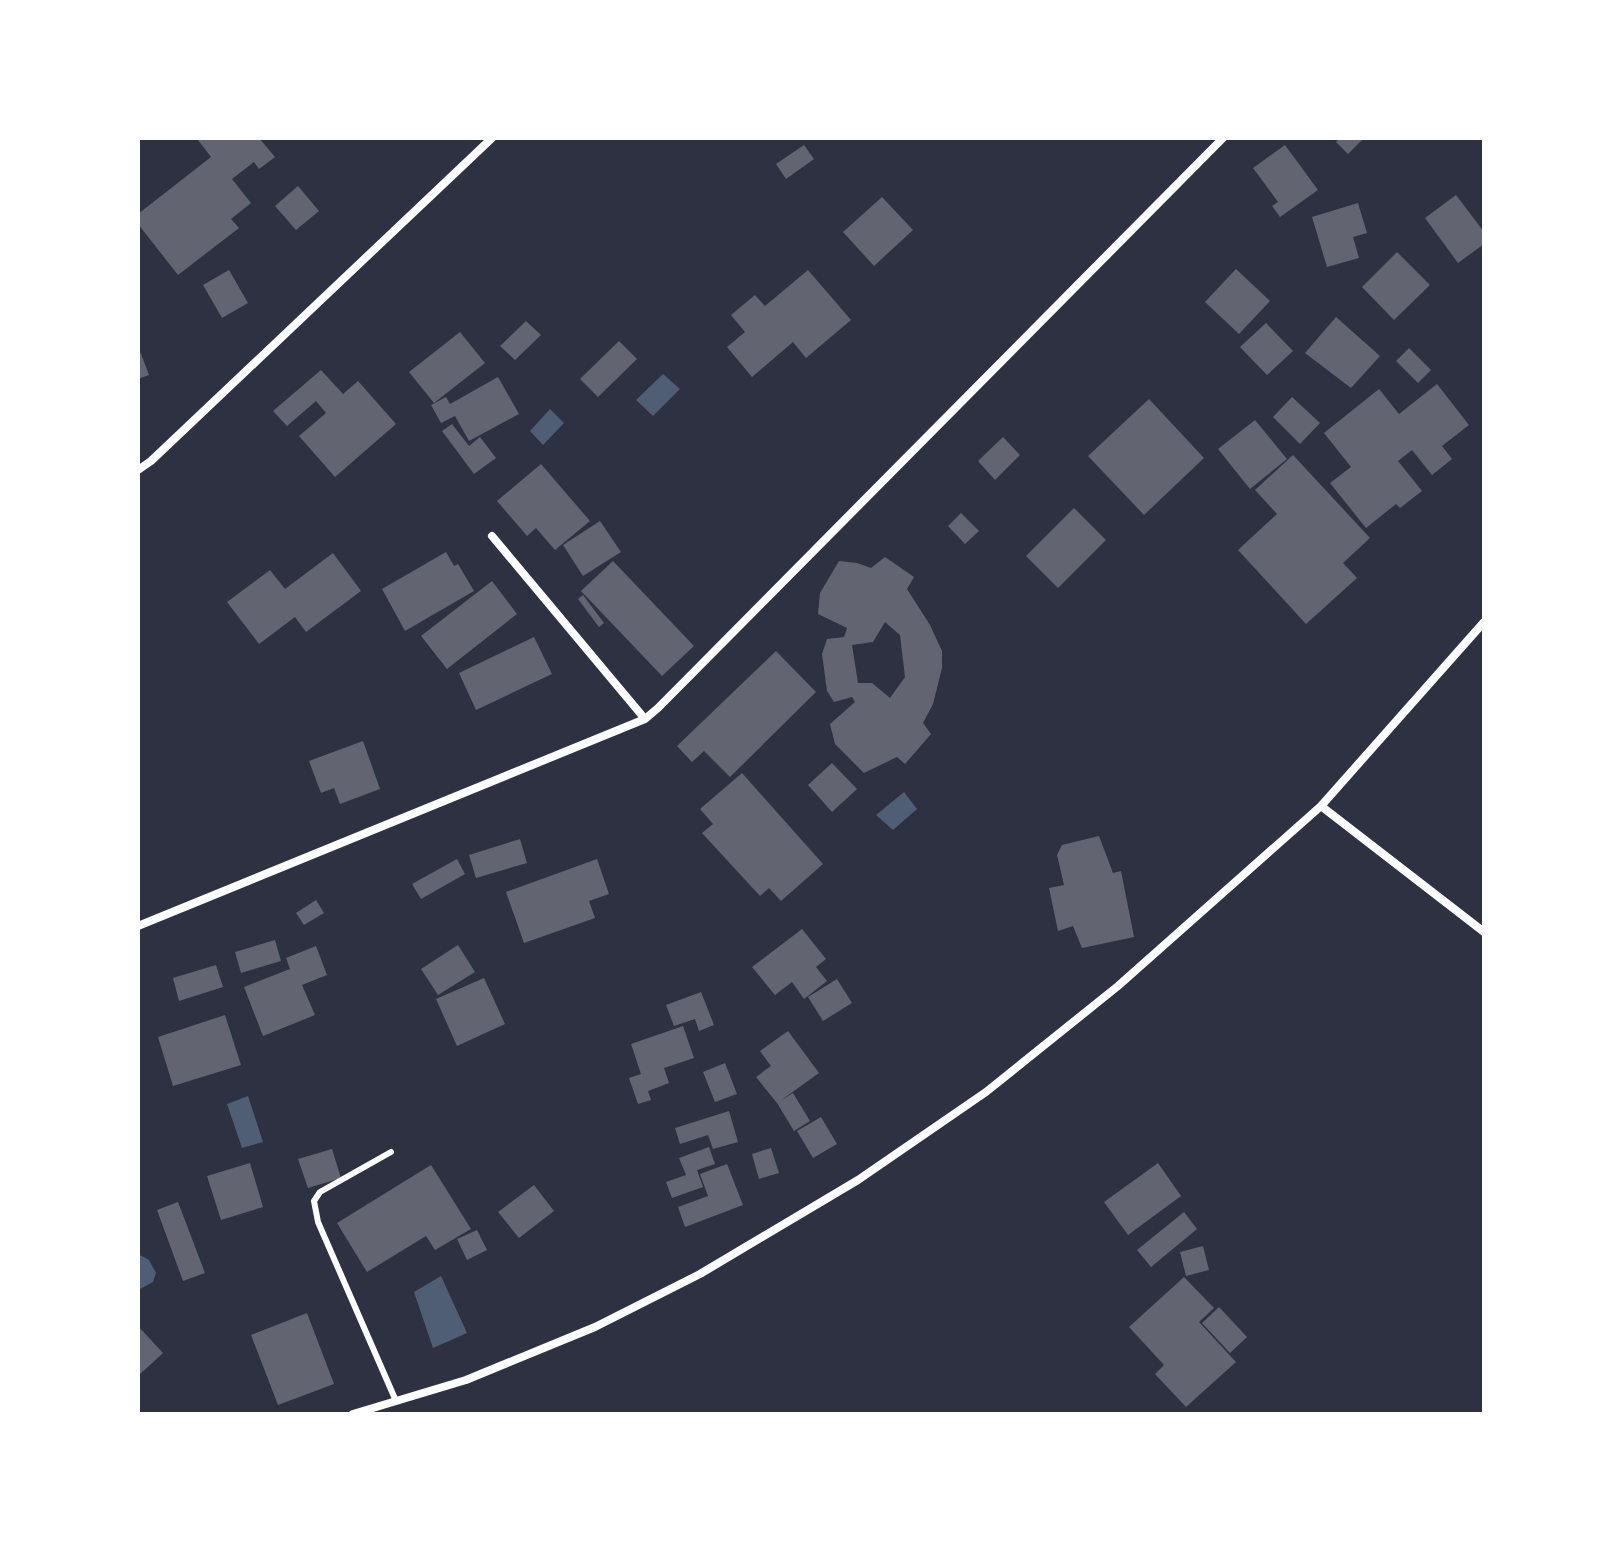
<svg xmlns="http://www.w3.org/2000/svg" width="1622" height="1552" font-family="'Noto Sans',sans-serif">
<rect width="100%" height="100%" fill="#2d3142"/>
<path fill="#4f5d75" d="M663,374L680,389L653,416L636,400Z
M550,409L564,423L543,445L530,431Z
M904,792L917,809L893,830L876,815Z
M248,1096L263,1142L242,1148L227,1104Z
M138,1254L149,1260L156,1273L153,1282L138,1290Z
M441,1276L467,1333L433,1348L414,1292Z"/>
<path fill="#626471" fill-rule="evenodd" d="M200,138H259L275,157L259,169L254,162L232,179L251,203L231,219L239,228L178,275L138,224V214L211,157L198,140Z
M1340,138H1364L1348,154L1336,142Z
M804,145L814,159L786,179L776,164Z
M1285,145L1318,190L1280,217L1272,206L1278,202L1253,168Z
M298,186L319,211L296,230L275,206Z
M1456,195L1484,232V244L1458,263L1425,218Z
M882,197L913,230L874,266L843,232Z
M1358,203L1367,233L1353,237L1359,258L1327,267L1312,217Z
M1397,252L1430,285L1394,320L1362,287Z
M1236,269L1270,301L1239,334L1205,302Z
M229,270L248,303L222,318L203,285Z
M808,270L851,320L806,358L793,342L752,377L727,347L745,332L731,315L755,295L765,306Z
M1336,317L1380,356L1351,388L1305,353Z
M526,321L541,335L515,360L500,346Z
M1266,323L1293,351L1267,375L1240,347Z
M460,332L485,363L434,403L409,372Z
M619,341L637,359L598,397L580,379Z
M138,346L149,375L138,379Z
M1409,348L1431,370L1418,383L1396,361Z
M321,370L343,394L358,381L396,424L335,477L299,436L326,413L316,401L287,426L273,411Z
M498,377L519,414L469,441L455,416L441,423L431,405L446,397L450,404Z
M1437,384L1469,425L1442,446L1452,459L1432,475L1412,450L1398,461L1422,491L1400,508L1396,504L1366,528L1330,483L1351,467L1324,433L1379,389L1399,414Z
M1292,397L1320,423L1300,444L1273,417Z
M1149,399L1204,458L1144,515L1088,456Z
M1255,420L1287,459L1250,489L1218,449Z
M452,424L469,446L480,437L496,458L474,474L442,431Z
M1003,437L1020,455L995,480L978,461Z
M1293,455L1370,538L1343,563L1357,578L1306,624L1238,550L1277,514L1255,490Z
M541,464L590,521L555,550L536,528L527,536L497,501Z
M1074,508L1106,540L1058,588L1026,556Z
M961,513L979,531L965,544L948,526Z
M600,521L621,552L583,576L563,545Z
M446,552L454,566L458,564L474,591L405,631L382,589Z
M333,553L361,591L306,632L295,617L259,644L227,602L270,570L285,589Z
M885,557L914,577L907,589L930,625L942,651V668L933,704L923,723L931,734L905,764L897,757L864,773L835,744L830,724L855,702L852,697L834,702L827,691L822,654L827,639L844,637L847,628L818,614L820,593L839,561L857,563L871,568ZM885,622L900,635L905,677L890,698L872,683H858L852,645L873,642Z
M613,561L694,646L662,676L581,591Z
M492,581L517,614L447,669L421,636Z
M583,595L604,623L599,627L578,599Z
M534,637L552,674L476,710L459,673Z
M776,651L816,692L730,777L704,751L692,762L677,746Z
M363,741L380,789L340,804L334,788L321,793L309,761Z
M832,763L857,789L832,812L808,785Z
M742,773L823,864L781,901L769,888L760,896L702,833L713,824L700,809Z
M1099,836L1113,873L1121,871L1134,937L1082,948L1073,926L1058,931L1049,888L1064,885L1057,855L1062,845Z
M520,839L527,863L476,878L469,855Z
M457,859L465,874L421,899L412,884Z
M597,859L609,894L589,901L595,918L524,943L506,892Z
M316,900L324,913L304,925L296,913Z
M802,929L826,959L816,967L827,981L804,999L792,982L775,995L752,967Z
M275,940L281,961L241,973L235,952Z
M458,945L475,972L438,995L421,969Z
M316,946L327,975L302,985L315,1015L263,1036L244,987L290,969L286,958Z
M216,965L223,987L179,1001L173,978Z
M484,978L505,1024L457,1046L436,999Z
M837,979L852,1003L823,1021L808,997Z
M701,992L714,1025L699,1031L695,1019L674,1026L666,1005Z
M225,1015L241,1065L173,1086L158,1037Z
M683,1026L694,1058L664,1068L669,1083L648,1091L651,1100L638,1104L629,1078L641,1074L631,1044Z
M788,1031L819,1073L780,1101L793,1093L810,1121L794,1131L777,1103L756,1077L771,1066L760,1051Z
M725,1063L737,1094L715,1102L703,1072Z
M729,1111L738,1142L713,1149L708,1135L680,1144L675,1128Z
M821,1117L837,1144L813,1158L797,1131Z
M709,1147L715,1164L697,1170L703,1187L672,1198L666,1182L686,1175L679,1158Z
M771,1148L779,1173L759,1179L752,1154Z
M332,1149L341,1178L308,1188L298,1159Z
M250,1163L263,1207L221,1220L207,1176Z
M1158,1163L1181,1196L1128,1235L1104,1202Z
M727,1164L743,1205L685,1227L678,1207L708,1196L700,1174Z
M431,1165L471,1229L435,1250L426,1236L367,1272L337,1223Z
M534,1185L554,1211L519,1238L498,1212Z
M178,1202L205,1273L183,1281L157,1210Z
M1184,1212L1197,1229L1151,1267L1137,1250Z
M477,1230L487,1250L467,1260L457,1239Z
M1203,1246L1209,1270L1186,1276L1180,1252Z
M1184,1277L1214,1308L1199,1322L1236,1362L1186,1407L1155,1374L1164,1365L1129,1327Z
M1219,1307L1247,1337L1230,1353L1202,1323Z
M307,1313L334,1384L278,1405L251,1335Z
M138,1326L163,1353L138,1376Z"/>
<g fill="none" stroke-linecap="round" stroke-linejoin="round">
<path stroke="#fff" stroke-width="6" d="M391,1152L320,1192L314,1201L318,1222L396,1401"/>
<path stroke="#fff" stroke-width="8" d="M138,470L151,461L492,138
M492,536L645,719
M1321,806L1484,932
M138,926L645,719L658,708L1223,138
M353,1414L466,1380L595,1327L700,1274L858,1180L986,1092L1118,986L1321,806L1484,622"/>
</g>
<rect width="1622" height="1552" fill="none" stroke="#ffffff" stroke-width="280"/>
</svg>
